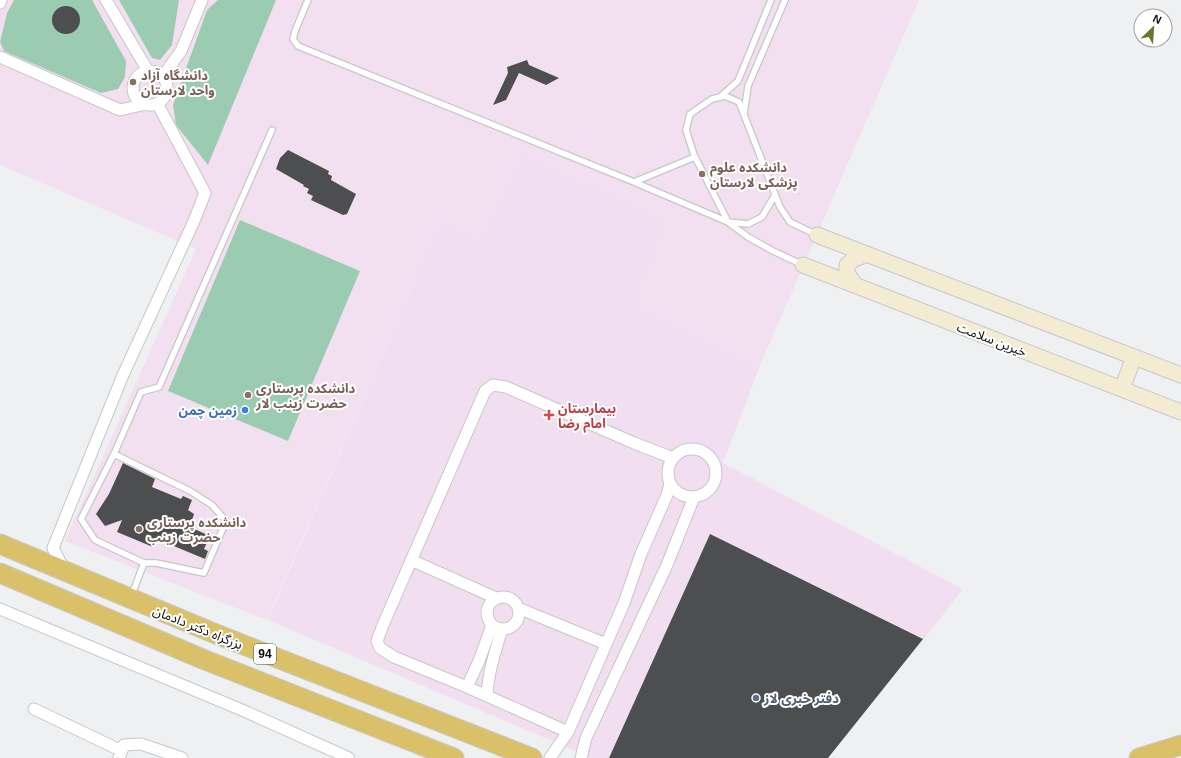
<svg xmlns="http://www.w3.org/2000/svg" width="1181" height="758" font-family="Arial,'Noto Sans Arabic',sans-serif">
<rect width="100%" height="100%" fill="#eff0f2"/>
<path fill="#f2dff0" d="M0,0H919L759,368L631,307L522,156L482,242L440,223L267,620L65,541L196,249L0,165Z"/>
<path fill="#f1dff1" d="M522,156L665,223L632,307L759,368L723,463L963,589L924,639L710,534L609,758H592L268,620L440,223L482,242Z"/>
<path fill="#9bcbb0" d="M14,0H92L126,61L125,77L118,89L101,93L4,51L0,42L7,13Z
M119,0H179L172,45L160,60L152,58Z
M218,0H276L208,165L176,125L173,105L207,10Z
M240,220L360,271L288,441L168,391Z"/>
<path fill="#4d4e50" d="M52 20a14 14 0 1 1 28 0a14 14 0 1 1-28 0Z
M527,60L529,65L559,78L546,85L519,73L506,100L493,105L508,73L507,67Z
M288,150L329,171L328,174L332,176L331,180L356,194L347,214L343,215L311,200L313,196L307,193L309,189L303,186L304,185L276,169L280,158Z
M123,463L155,479L152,487L181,499L183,496L192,500L188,510L194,514L190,527L210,536L204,549L208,551L205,559L157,539L153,547L117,532L122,520L105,526L96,514L109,494Z
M710,534L923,639L828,758H609Z"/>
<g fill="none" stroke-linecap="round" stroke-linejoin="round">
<defs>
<path id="lane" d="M308,0L295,31L293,39L298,46L634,182
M720,97L738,81L771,0
M744,114L748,86L785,0
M695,157L634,182L728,222L748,224L762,217L775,195
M803,265L773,251L748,237L728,222L694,155L686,130L690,114L712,99L725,96L739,102L780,207L790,222L817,235
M114,454L190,491L212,505L226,521L204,573L156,563H144L131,597
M144,563L95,540L81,519L114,454L141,392L159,387L272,130"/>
<path id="street" d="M106,0L148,71
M0,3L1,0
M0,57L120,110L146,104
M133 88a17 17 0 1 1 34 0a17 17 0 1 1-34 0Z
M163,76L181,51L202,0
M668 473a24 24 0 1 1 48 0a24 24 0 1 1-48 0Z
M411,560L496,598
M64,570L53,548L123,375L194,221L205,193L157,103
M487 613a16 16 0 1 1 32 0a16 16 0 1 1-32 0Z
M518,608L606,644
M0,609L242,710L349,758
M467,687L479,661L492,625
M487,696C488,673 495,652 502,629
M34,709L122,751
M568,732L467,687L394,657L380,648L377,641L383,625L485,391L493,385L506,387L634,443L673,458
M119,758L124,745L141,744L182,758
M550,758L568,732L624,603L641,554L667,495L670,484L669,480
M581,758L586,738L667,565L694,497"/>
<path id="secondary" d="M817,235L1181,375
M803,265L1181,412
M855,285L847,273V265L854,259L867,254
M1122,389L1134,357"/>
<path id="highway" d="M0,544L216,634L532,758
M0,573L205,660L454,758
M1139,758L1181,745"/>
</defs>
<use href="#lane" stroke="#c6c7c9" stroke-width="8"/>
<use href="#street" stroke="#c6c7c9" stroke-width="13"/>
<use href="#secondary" stroke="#c6c7c9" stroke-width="17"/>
<use href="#highway" stroke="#cacaca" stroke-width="21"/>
<use href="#lane" stroke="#fff" stroke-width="5.5"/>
<use href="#street" stroke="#fff" stroke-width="11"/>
<use href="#secondary" stroke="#f4ecd2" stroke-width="15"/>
<use href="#highway" stroke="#dac069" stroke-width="19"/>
</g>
<g fill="#8d6e63" stroke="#fff" stroke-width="1.5">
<circle cx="133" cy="82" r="4"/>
<circle cx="702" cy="174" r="4"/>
<circle cx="248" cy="395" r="4"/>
<circle cx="139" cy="529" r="4"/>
</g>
<circle fill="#3f7fe0" stroke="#fff" stroke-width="1.5" cx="245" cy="410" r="4"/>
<path fill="#e0444e" stroke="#fff" stroke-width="1.5" d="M547 409h4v4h4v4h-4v4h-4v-4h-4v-4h4z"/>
<circle fill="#5c6f8a" stroke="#fff" stroke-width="1.5" cx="756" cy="698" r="4"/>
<g text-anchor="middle" stroke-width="4" stroke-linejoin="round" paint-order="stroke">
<rect fill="#fff" stroke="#555556" stroke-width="1" x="254" y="644" width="22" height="20" rx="3"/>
<g font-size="12" font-weight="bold" fill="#0c0c0d">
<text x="265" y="658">94</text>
</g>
<g font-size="13" font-weight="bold" fill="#785e54" stroke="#fff" text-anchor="start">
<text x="141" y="80">دانشگاه آزاد<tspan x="141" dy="15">واحد لارستان</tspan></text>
<text x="710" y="172">دانشکده علوم<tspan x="710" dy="15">پزشکی لارستان</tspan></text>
<text x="256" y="393">دانشکده پرستاری<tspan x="256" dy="15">حضرت زینب لار</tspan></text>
<text x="147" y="527">دانشکده پرستاری<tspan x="147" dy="15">حضرت زینب</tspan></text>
</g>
<g font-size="13" fill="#0c0c0d" stroke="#fff">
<text transform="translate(992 339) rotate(21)" y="5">خیرین سلامت</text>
<text transform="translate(198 627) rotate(22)" y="5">بزرگراه دکتر دادمان</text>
</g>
<g font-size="13" font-weight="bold" fill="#be3a42" stroke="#fff" text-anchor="start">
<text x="558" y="413">بیمارستان<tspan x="558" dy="15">امام رضا</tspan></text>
</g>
<g font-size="13" font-weight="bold" fill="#366cbe" stroke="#fff" text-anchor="end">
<text x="237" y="415">زمین چمن</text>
</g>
<g font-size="13" font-weight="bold" fill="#4e5e75" stroke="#fff" text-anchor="start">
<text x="764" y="703">دفتر خبری لاز</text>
</g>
</g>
<g transform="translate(1153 28) rotate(25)"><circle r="19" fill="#ffffff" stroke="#9e9e9e"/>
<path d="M0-3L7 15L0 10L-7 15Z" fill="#657929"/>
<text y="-6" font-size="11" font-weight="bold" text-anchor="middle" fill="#0c0c0d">N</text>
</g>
</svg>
